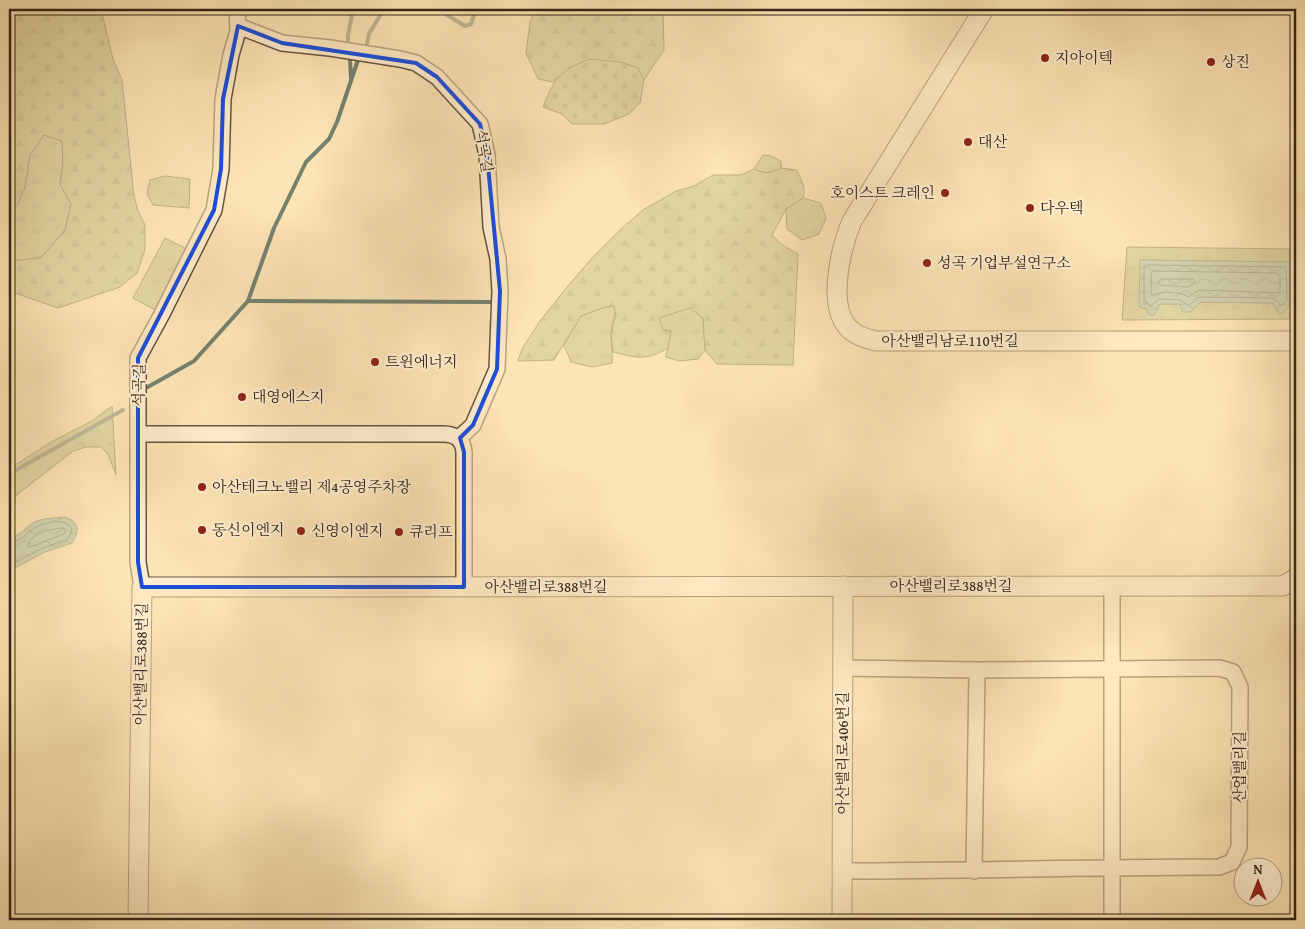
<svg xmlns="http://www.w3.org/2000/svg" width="1305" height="929" font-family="'Gentium Book Plus','Noto Serif KR',serif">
<defs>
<pattern id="grass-tufts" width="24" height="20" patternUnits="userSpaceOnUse" patternTransform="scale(1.25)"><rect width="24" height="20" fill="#c2c48b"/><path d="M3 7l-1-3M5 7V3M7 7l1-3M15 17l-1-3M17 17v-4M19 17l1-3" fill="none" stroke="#a7a877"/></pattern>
<pattern id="forest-firs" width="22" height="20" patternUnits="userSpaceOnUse" patternTransform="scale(1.25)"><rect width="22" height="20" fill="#c2c48b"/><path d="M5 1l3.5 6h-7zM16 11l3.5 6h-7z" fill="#a7a877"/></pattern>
<pattern id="cemetery-stones" width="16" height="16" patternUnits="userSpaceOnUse" patternTransform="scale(1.25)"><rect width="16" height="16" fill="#c2c48b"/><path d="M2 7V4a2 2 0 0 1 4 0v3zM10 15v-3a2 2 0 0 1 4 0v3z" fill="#a7a877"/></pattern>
<pattern id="water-waves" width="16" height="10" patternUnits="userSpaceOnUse" patternTransform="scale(1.25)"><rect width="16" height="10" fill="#a0bfa9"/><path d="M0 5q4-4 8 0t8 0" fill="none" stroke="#839b89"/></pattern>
</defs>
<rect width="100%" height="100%" fill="#fde4b4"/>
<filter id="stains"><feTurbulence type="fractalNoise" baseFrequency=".004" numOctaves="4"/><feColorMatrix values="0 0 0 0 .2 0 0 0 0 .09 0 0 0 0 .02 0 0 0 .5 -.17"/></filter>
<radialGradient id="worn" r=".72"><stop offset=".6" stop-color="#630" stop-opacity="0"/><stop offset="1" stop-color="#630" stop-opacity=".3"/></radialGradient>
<path fill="url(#grass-tufts)" stroke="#7b7452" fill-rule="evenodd" d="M44,135L62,141L63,164L60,184L71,204L65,230L41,258L9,261V210L17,206L25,187L30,155Z
M763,155L771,156L781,161V168C770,174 765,174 754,169Z
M165,176L190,179L189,208L153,205L147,194L150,180Z
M803,198L821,203L826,218L819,234L802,240L787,229L786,209Z
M165,238L189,250L157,311L133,298Z
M1127,247L1296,249V319L1122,320ZM1140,260L1291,262L1279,313L1273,303L1200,302L1191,312L1180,304H1160L1150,315L1146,309Z
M615,306C616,316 611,324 611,334C611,344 613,353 612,363L592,367L571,362L564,345L581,316L605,307Z
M690,307L703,318L705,350L698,359L679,361L666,357L671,331L663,330L659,318Z
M112,406L116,475L108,454L101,447H86L73,451L9,501V469L51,442L92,421Z"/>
<path fill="url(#forest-firs)" stroke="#7b7452" d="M9,9H101L113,59L122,80L134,196L138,211L145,225V250L137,273L120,287L58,308L9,291V261L41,258L65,230L71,204L60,184L63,164L62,141L44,135L30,155L25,187L17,206L9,210Z
M535,9H663L664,50L644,80L638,68L620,62L570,68L553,82L538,79L526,53L530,22Z
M781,168L796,170C802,180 806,187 803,198L786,209L772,235L781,244L798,254L793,365L717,364L705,350L703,318L690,308L659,318L663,330L671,331L668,348C646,361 637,358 613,352L611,333L616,315L614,306L605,307L581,316L554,360L518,361L522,349L540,321L567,287L592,258L619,231L643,210L676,191L694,186L713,175H741L754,169C765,174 770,174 781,168Z"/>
<path fill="url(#cemetery-stones)" stroke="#7b7452" d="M589,59L620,62L638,68L644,80L640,103L629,114L604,124H572L562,114L543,107C555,77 559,72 589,59Z"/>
<path fill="url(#water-waves)" stroke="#75816f" d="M1140,260L1291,262L1292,302L1283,313L1279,314L1273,303L1201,302L1191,312H1183L1180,304H1160L1154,315H1150L1146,309L1139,307Z
M65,517C80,523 80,530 72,543L45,552L9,571V538C22,535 23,529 33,523C42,518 54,518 65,517Z"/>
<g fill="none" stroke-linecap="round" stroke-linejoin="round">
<path stroke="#6a7260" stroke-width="1" d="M1147,265L1284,267L1286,269L1287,300L1281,306L1276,300L1273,298L1201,297L1197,298L1189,306L1181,300L1159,299L1151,306L1144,301V267Z
M1153,271L1278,273L1280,275V291L1278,293L1201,290L1195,292L1189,297C1179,291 1163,291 1153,295L1151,292V274Z
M1161,279H1193L1195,282L1188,287L1160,285L1158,282Z
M63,528L66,531L64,534L30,547L27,546C33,532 50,529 63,528Z
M9,543C24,541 25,533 36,527C47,522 66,517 72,530L68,539L43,548L9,565"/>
<path stroke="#75816f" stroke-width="4" d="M437,9L465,26L471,24L476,9
M348,46V35L353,9
M366,47L369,34L384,9
M350,60L351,78
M248,301L493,302
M146,388L194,361L248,301L274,228L306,162L329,139L337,122L358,60
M9,474L123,410"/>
<defs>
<path id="minor" d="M238,26L282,43L330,48L400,59L416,63L437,77L480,124L487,155L491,227L498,259L500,291L497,369L473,425L459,438
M138,434H443C455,434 463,439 464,452V587
M1112,586V920
M142,587L138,562V358L162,314L214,210L221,169L223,99L231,55L238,31L237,9
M843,668L977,670L1219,668L1233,672L1240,687L1239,847L1232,862L1219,867C1094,867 968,871 843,871
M974,871L977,670"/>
<path id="tertiary" d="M984,9L852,221C841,247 828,301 846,325C853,335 865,338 876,341H1296
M138,920L142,587L1283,586L1296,578
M842,920L843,586"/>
</defs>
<use href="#minor" stroke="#66553f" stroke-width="18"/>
<use href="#tertiary" stroke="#66553f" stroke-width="21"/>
<use href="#minor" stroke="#feedce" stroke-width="15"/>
<use href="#tertiary" stroke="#feedce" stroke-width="19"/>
</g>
<path d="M0 0H1305V929H0ZM238,26L282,43L416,63L437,77L480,124L487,155L500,291L497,369L473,425L460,438L464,452V587H142L138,562V358L214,210L221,169L223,99Z" fill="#fde4b4" fill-opacity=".55" fill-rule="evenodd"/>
<path fill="none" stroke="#1d4ed8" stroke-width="4" stroke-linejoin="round" d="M238,26L282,43L416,63L437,77L480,124L487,155L500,291L497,369L473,425L460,438L464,452V587H142L138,562V358L214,210L221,169L223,99Z"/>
<g fill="#8f2418" stroke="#feedce" stroke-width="2">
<circle cx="1045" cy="58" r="5"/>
<circle cx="1211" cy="62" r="5"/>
<circle cx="968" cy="142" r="5"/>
<circle cx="945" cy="193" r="5"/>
<circle cx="1030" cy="208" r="5"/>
<circle cx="927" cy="263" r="5"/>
<circle cx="375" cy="362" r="5"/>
<circle cx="242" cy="397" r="5"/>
<circle cx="202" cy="487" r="5"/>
<circle cx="202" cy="530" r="5"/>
<circle cx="301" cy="531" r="5"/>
<circle cx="399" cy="532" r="5"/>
</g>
<g text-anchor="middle" stroke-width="4" stroke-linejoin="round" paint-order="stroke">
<g font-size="15" fill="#342518" stroke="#feedce" text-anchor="start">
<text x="1055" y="63">지아이텍</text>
<text x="1221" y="67">상진</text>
<text x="978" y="147">대산</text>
<text x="935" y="198" text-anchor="end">호이스트 크레인</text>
<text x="1040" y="213">다우텍</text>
<text x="937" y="268">성곡 기업부설연구소</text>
<text x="385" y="367">트윈에너지</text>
<text x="252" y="402">대영에스지</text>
<text x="212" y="492">아산테크노밸리 제4공영주차장</text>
<text x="212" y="535">동신이엔지</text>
<text x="311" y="536">신영이엔지</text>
<text x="409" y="537">큐리프</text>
</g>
<g font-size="15" fill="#342518" stroke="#feedce">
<text transform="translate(484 151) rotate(81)" y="5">석곡길</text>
<text x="950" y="346">아산밸리남로110번길</text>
<text transform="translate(139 385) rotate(-89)" y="5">석곡길</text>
<text x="951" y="591">아산밸리로388번길</text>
<text x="546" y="592">아산밸리로388번길</text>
<text transform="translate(141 664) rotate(-89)" y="5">아산밸리로388번길</text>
<text transform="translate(843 753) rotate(-90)" y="5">아산밸리로406번길</text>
<text transform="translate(1240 767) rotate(-90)" y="5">산업밸리길</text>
</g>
</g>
<rect width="1305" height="929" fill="none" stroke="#fde4b4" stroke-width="30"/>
<rect x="10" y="10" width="1285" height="909" fill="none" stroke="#342518" stroke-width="2.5"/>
<rect x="15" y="15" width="1275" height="899" fill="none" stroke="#342518"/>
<g transform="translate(1258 882)"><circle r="24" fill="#feedce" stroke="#ad9d85"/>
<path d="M0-4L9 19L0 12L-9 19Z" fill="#8f2418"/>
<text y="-8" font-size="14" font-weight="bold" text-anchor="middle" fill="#342518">N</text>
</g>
<rect width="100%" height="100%" filter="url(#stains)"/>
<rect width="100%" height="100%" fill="url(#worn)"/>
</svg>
